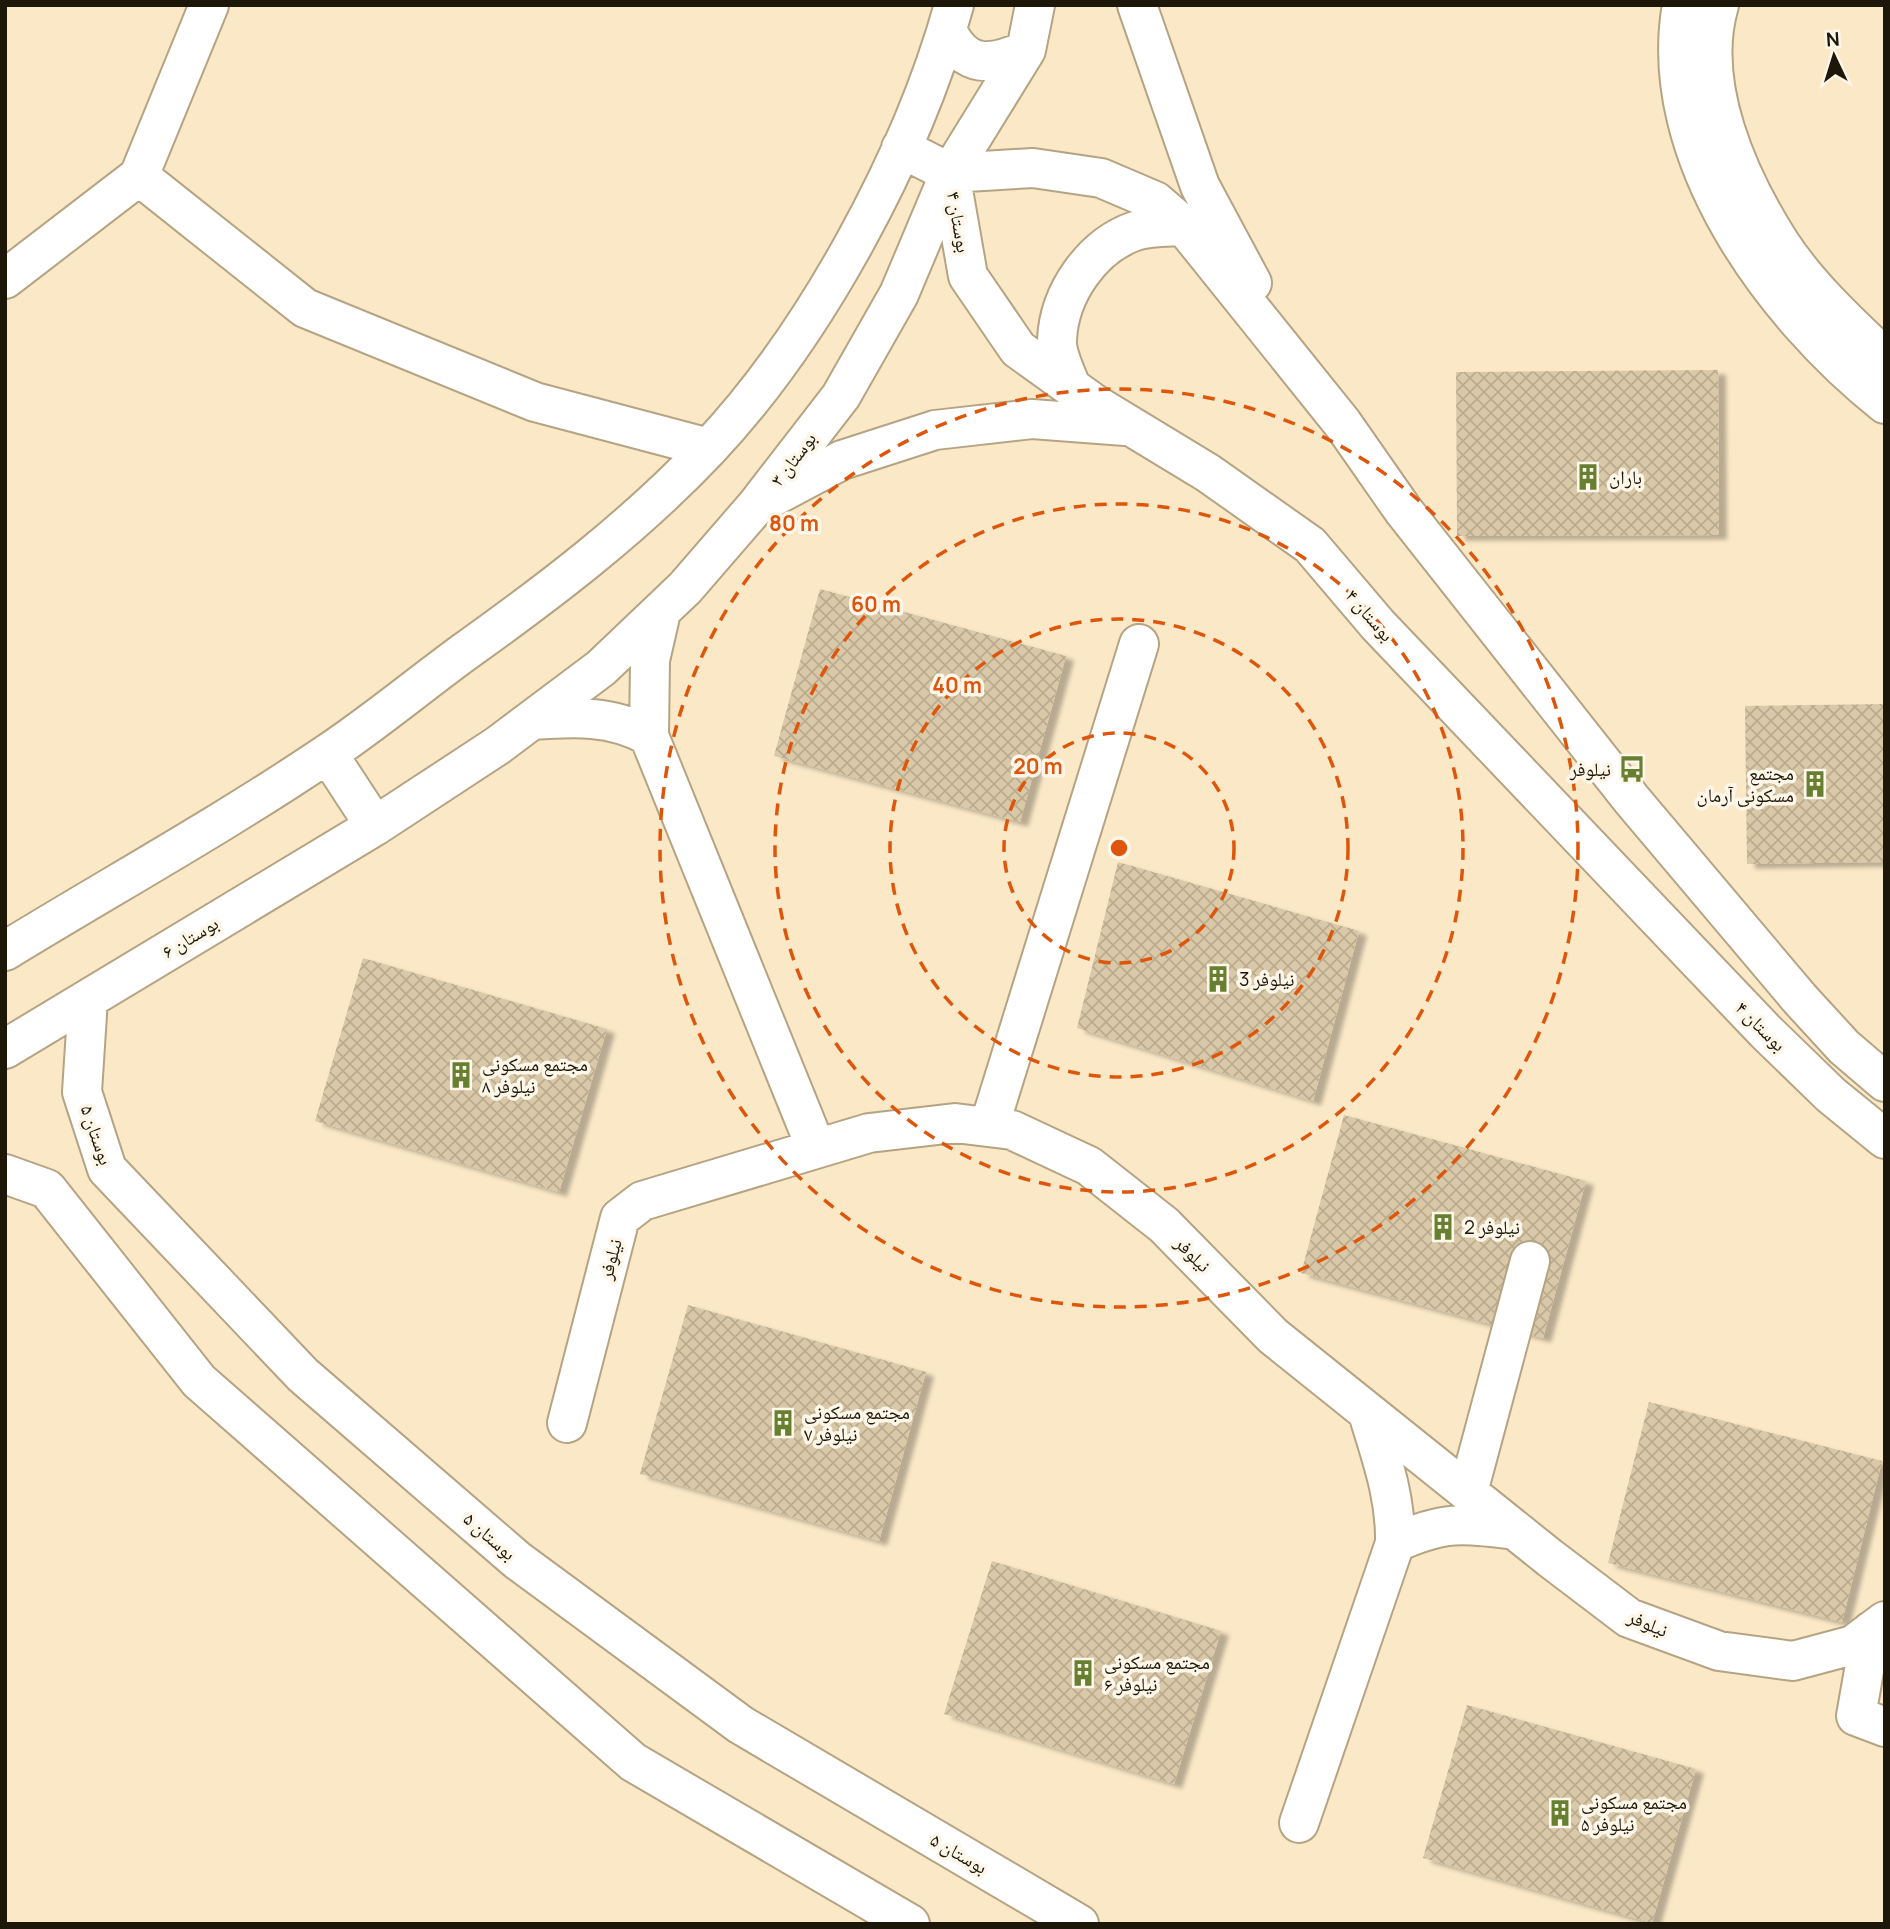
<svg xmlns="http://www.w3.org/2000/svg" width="1890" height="1929" font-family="Manrope,'Noto Naskh Arabic',sans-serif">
<defs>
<pattern id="building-cross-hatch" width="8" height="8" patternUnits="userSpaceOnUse" patternTransform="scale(1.75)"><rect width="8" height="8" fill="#dac9a8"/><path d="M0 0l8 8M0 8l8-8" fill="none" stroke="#bbac8f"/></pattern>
<filter id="shadow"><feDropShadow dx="8" dy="4.5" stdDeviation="2" flood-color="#0004"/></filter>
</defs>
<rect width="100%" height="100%" fill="#fae8c6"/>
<path fill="url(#building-cross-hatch)" filter="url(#shadow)" d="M1718,370L1719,535L1457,536L1456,372Z
M820,589L1066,656L1020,822L774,756Z
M1885,704V862L1747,864L1745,706Z
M1118,862L1359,931L1313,1101L1077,1028Z
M363,958L607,1029L559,1192L315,1121Z
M1344,1115L1586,1181L1543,1338L1301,1273Z
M688,1305L926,1372L879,1541L640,1474Z
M1649,1402L1882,1461L1842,1622L1608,1563Z
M992,1561L1221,1631L1174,1784L944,1714Z
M1467,1705L1696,1769L1652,1923L1423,1858Z"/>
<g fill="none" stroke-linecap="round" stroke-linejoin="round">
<defs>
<path id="minor" d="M1137,5L1200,186L1252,283
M1682,5C1655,156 1773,315 1885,404
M1719,5C1696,84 1738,177 1780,243C1808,286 1848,323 1885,358
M947,30C965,69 991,66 1026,50
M901,148L950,173L1033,168L1101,178L1155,201L1184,226L1343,424L1403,510L1632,800L1800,999L1844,1047L1885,1082
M950,173L968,276L1018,349L1096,405L1208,473L1310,545L1378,625L1766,1032L1831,1095L1885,1139
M139,176L305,308L535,402L709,448
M5,279L139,176L209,5
M1071,387C1066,373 1056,354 1057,340C1059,293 1092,246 1135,231C1150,226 1169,227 1184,226
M767,500L842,460L935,430L1032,419L1125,426
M661,612L650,660L649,736L816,1148
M532,720C574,717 612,715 649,736
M328,754L375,826
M5,951C113,885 225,823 330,752C376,721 418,686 463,653C550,591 634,527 707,450C815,336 912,156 954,5
M88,999L82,1092L107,1169L303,1375L517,1560L741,1725L1079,1924
M5,1049L375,826L497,746L601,668L685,588L756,506L841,396L899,294L950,173L1026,50L1035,5
M989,1127L1139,644
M5,1174L47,1189L199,1381L633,1762L910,1924
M567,1423L620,1218L642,1201L869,1133L955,1123L1012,1130L1089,1166L1164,1225L1273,1336L1550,1558L1629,1618L1719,1651L1793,1661L1853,1645L1885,1621
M1468,1492L1530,1261
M1395,1543C1443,1521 1463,1523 1515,1530
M1871,1631L1856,1716L1885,1727
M1299,1823L1395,1543C1396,1496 1381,1457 1368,1413"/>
</defs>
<use href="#minor" stroke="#b5a483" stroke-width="42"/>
<use href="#minor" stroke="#fff" stroke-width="38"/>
</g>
<g fill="none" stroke="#de560c" stroke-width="3.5" stroke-dasharray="12 9">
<circle cx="1119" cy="848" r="115"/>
<circle cx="1119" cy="848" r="229"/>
<circle cx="1119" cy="848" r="344"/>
<circle cx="1119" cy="848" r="459"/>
</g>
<defs>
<symbol id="building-bare" viewBox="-9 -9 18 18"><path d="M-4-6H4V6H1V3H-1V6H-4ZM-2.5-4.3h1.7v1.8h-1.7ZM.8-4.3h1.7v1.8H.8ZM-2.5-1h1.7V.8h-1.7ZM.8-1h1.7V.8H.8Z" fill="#677f31" stroke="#fef7e9" stroke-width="2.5" paint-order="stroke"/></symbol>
<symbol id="bus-bare" viewBox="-9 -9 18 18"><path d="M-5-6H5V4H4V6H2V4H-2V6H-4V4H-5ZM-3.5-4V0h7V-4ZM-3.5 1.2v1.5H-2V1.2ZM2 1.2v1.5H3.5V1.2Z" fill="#677f31" stroke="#fef7e9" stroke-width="2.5" paint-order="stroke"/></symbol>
</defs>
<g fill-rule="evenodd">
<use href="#building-bare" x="1569" y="458" width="38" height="38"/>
<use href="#bus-bare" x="1613" y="750" width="38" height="38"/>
<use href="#building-bare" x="1796" y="765" width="38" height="38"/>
<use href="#building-bare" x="1199" y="960" width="38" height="38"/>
<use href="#building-bare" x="442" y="1056" width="38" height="38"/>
<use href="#building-bare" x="1424" y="1208" width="38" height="38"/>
<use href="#building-bare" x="764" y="1404" width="38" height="38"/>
<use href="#building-bare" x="1064" y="1654" width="38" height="38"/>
<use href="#building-bare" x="1541" y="1794" width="38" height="38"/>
</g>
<g text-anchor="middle" stroke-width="7" stroke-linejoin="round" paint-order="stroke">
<g font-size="19" fill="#1d170a" stroke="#fef7e9">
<text transform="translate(959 222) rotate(80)" y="7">بوستان ۴</text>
<text transform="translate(793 459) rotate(-53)" y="7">بوستان ۳</text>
<text transform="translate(1370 615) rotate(49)" y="7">بوستان ۴</text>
<text transform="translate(190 937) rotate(-31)" y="7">بوستان ۶</text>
<text transform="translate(1761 1026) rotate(45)" y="7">بوستان ۴</text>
<text transform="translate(97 1135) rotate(71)" y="7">بوستان ۵</text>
<text transform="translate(1193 1254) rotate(45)" y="7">نیلوفر</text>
<text transform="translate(610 1259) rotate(-75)" y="7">نیلوفر</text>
<text transform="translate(490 1536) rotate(41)" y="7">بوستان ۵</text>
<text transform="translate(1648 1623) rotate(23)" y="7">نیلوفر</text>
<text transform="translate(959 1853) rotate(30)" y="7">بوستان ۵</text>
</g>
<g font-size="19" fill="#1d170a" stroke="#fef7e9" text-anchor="start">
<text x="1609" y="484">باران</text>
<text x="1611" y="776" text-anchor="end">نیلوفر</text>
<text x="1794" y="780" text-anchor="end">مجتمع<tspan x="1794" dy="22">مسکونی آرمان</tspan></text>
<text x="1239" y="986">نیلوفر 3</text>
<text x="482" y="1071">مجتمع مسکونی<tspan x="482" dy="22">نیلوفر ۸</tspan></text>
<text x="1464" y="1234">نیلوفر 2</text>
<text x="804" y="1419">مجتمع مسکونی<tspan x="804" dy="22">نیلوفر ۷</tspan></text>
<text x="1104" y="1669">مجتمع مسکونی<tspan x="1104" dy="22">نیلوفر ۶</tspan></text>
<text x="1581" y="1809">مجتمع مسکونی<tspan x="1581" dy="22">نیلوفر ۵</tspan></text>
</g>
</g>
<circle cx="1119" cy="848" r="10" fill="#de560c" stroke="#fef7e9" stroke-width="3.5"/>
<g font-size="21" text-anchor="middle" font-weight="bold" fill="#de560c" stroke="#fef7e9" stroke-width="7" stroke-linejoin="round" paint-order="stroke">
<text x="794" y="531">80 m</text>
<text x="876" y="612">60 m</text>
<text x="957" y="693">40 m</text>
<text x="1038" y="774">20 m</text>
</g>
<rect width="1890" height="1929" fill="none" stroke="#1d170a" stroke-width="14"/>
<g transform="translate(1834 56) rotate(356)" stroke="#fef7e9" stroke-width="5" paint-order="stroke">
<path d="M0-5L12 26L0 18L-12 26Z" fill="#1d170a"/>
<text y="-10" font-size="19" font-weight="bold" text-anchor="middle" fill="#1d170a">N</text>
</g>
</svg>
